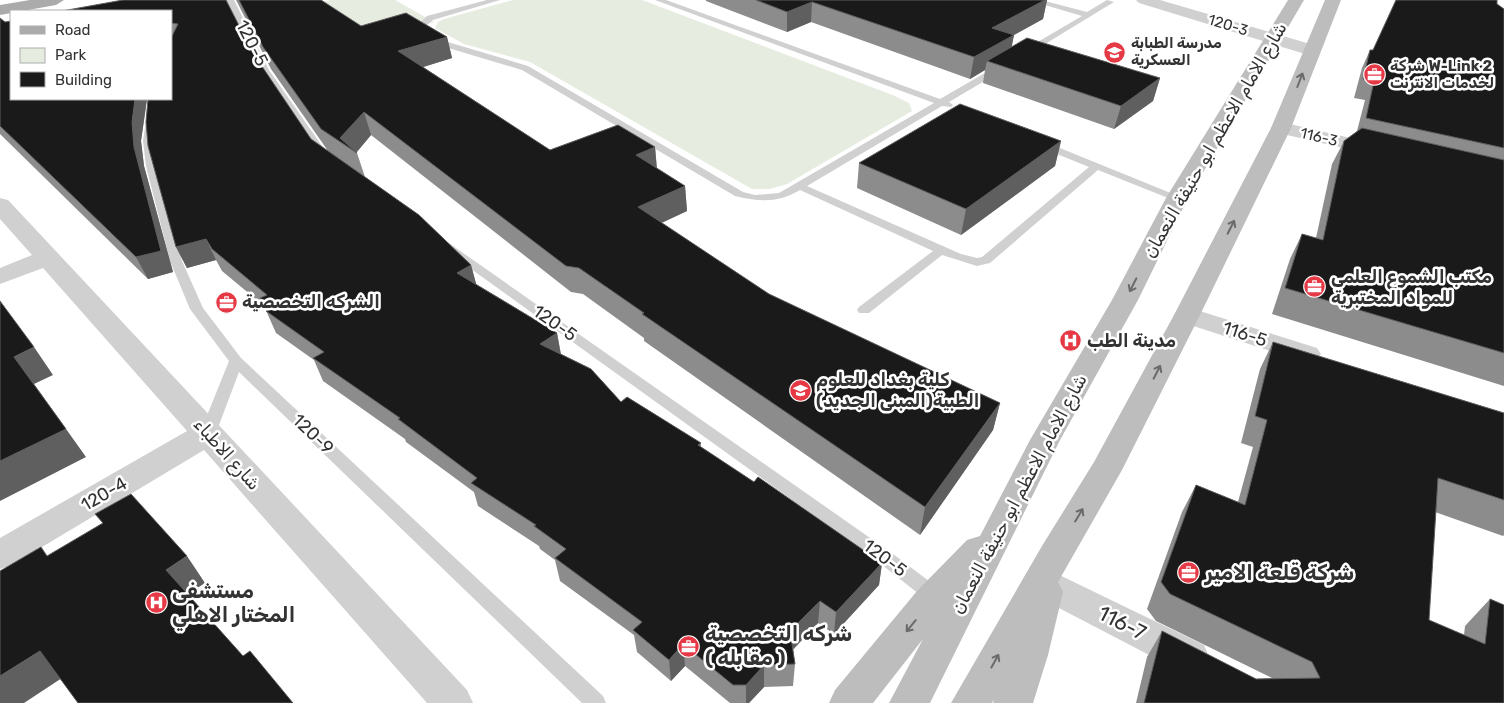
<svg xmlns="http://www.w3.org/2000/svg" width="1504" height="703" font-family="Rubik,Vazirmatn,sans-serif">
<rect width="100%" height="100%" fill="#fff"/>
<path fill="#e6ecdf" d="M331,0H395L434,22L377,38L321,2Z
M513,0H642L895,96L909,103L912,111L787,184L770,189H752L530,62L464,44L435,28L438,22L444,19Z"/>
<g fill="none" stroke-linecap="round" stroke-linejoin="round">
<path fill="#d0d0d0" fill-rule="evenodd" d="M226,0H234L269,70L329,156L328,158H320L261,70Z
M487,0H500L433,20L427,25L429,31L441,40L528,66L743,192L755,195L779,193L934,103L655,0H666L940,99L997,66H1003V70L949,102L953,105L951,107L942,106L807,186L961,254L977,258L982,257L1089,167L1037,146V142H1045L1183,198L1181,200H1173L1098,170L990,263L977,266L942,255L869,313H859L857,310L859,307L933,251L800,190C778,203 759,202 735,196L522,70L435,44L423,34L419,24L427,16Z
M1028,0H1041L1087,12L1107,0L1114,2L1027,55L1023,52L1024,50L1082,16Z
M149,99H158L153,141L156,166L182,261L203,308L241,358L603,696L606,703H582L239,372L216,433L213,437H203L200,433L229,361L190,309L170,261L146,166L143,141Z
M446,241L893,554L941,590L944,596L941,602L935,604L929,602L881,564L442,248L440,245Z"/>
<path fill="#d0d0d0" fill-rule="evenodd" d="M1136,0H1160L1317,46L1319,50L1317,54H1305L1139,3Z
M1281,122L1385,146L1388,150L1385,154L1378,156L1274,132L1271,128L1274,124Z
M0,198L8,200L467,690L473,703H427L204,450L12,565L0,569V538L187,431L43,268L0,284V268L32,255L0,219Z
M1187,307L1317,348L1321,354L1317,360L1307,363L1178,321L1174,315L1178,309Z
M1047,569L1204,645L1209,657L1204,669L1190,674L1176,669L1034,595L1029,584L1034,573Z"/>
<path fill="#bdbdbd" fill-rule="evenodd" d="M1288,0H1304L1188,198L1138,300L1060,440L930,703H889L923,639L873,703H829L835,690L917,591L967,540L980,536L1030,440L1112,300L1166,198Z
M1325,0H1341L1291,128L1200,315L1122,470L1058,582L1063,592L1048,655L1033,703H993L994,699L992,703H951L1042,546L1094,462L1174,315L1271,128Z"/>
<path fill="#ababab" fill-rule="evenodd" d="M30,0H64L56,5L0,15V5Z"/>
</g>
<path fill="#8c8c8c" d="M123,0H226L253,53L311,139L328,151L271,69L236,0H321L361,26L406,13L447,37L452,58L423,67L550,150L618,125L655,147L657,168L685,186L687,211L661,223L769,294L1000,403L993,430L920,535L644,341V338L583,294L571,292L371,135L356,153H357L365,177L419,215L471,265L476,284L557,333L561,354L591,369L621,402L627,397L701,443V447L754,482L758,477L882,563L879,585L834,634L818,623L793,650L795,664L793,686L764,687L749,703H730L685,666L671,681L637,652L634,635L560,581L555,560L540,549L539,546L478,506L474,492L406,442L405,439L323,381L314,360L276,333L264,306L222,271L216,260L187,268L176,247L148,146L146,122L148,99H171V11H62Z
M706,0H1047L1043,19L1014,35L1011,47L1160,78L1153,101L1114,129L983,83L985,70L970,79L811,22L787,32L706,1Z
M1497,4L1504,9V386L1272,314L1290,259L1302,234L1316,238L1332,164L1344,141L1357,131L1365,100L1354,98L1362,68L1370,50H1373Z
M0,18L11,99H147L141,141L144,166L173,272L148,279L0,134Z
M1061,141L1055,166L961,235L857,188L859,163Z
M1273,342L1504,413V535L1503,536L1435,512L1429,620L1464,635L1465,626L1490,599L1504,703H1136L1147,657L1162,631L1256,679L1272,678L1156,621L1147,609L1182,512L1196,485L1238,502L1253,447L1241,443L1260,369Z"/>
<path fill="#5f5f5f" d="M1045,0H1047L1043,19L988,49L992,28Z
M812,2L811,22L787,32V12Z
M1014,35L1010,56L987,61L985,70L970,79L974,57Z
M447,37L452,58L404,73L398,51Z
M1160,78L1153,101L1114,129L1121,106Z
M135,99H147L141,141L144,166L173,272L148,279L136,257L134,147L132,122Z
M364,112L371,135L356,153L340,138Z
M1061,141L1055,166L961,235L966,209Z
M655,147L657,172L636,155Z
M685,186L687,211L640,233L638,207Z
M206,239L216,260L187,268L176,247Z
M471,265L477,287L457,273Z
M557,333L561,356L540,344Z
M34,347L53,375L34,384L86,457L0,501V461L14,357Z
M1000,403L993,430L920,535L925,507Z
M187,556L205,583L185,596L166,570Z
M882,563L879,585L834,634L836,612Z
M820,601L818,623L789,653L790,631Z
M683,644L685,666L671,681L669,660Z
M40,651L65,676L24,703H0V676Z
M764,665V687L749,703H746V685Z"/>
<path fill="#1a1a1a" stroke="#5f5f5f" d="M123,0H226L253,53L311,139L419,215L471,265L457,273L557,333L540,344L591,369L621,402L627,397L701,443L698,445L754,482L758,477L882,563L836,612L820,601L790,631L795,664L764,665L746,685H733L683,644L669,660L633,630L642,622L555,558L566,549L534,526L536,525L471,483L477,478L398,419L400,418L313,358L324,352L266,311L273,307L260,298L267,295L212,249L206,239L176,247L148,146L146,122L148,99H171V38L178,24L171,23V11H62Z
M239,0H321L361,26L406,13L447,37L398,51L550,150L618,125L655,147L636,155L685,186L638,207L769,294L1000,403L925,507L642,314L644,313L579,268L566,266L364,112L340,138L357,153L321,129L263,47Z
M756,0H1045L992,28L1014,35L974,57L812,2L787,12Z
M1396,0H1497V4L1504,9V148L1366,118L1374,81L1363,79L1370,50H1373Z
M0,18L5,22L11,21V99H135L132,122L134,147L161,251L136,257L0,126Z
M1027,38L1160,78L1121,106L987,61Z
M960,104L1061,141L966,209L859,163Z
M1362,128L1504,160V353L1285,288L1302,234L1323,240L1344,141Z
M0,301L34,347L14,357L66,429L0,461Z
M1273,342L1504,413V500L1438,478L1429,620L1485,644L1490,599L1504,605V703H1144L1162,631L1256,679L1320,678L1312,662L1170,594L1161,582L1196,485L1245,505L1267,420L1255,416Z
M131,494L187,556L166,570L243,656L250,651L293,703H78L40,651L0,676V571L41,547L47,556L103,523L95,514Z"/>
<defs><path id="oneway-shaft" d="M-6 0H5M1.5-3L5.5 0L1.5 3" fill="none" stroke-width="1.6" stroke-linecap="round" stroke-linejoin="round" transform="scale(1.25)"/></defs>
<g stroke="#6a6a6a">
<use href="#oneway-shaft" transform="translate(1300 80) rotate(-69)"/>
<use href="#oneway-shaft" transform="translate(1231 227) rotate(-63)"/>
<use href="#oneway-shaft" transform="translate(1133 285) rotate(117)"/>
<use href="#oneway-shaft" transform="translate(1157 372) rotate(-63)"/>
<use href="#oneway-shaft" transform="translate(1079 515) rotate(-59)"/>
<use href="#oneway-shaft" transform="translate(911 626) rotate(129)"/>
<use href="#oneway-shaft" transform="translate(995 661) rotate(-61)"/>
</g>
<defs>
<symbol id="school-disc" viewBox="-11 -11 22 22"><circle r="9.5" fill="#e63946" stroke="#fff"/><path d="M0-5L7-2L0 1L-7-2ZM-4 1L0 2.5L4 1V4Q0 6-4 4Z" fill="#fff"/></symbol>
<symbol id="office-disc" viewBox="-11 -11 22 22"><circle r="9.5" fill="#e63946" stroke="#fff"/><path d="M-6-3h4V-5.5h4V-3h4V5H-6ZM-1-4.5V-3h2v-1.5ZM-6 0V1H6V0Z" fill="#fff"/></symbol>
<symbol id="hospital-disc" viewBox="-11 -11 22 22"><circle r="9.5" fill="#e63946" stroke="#fff"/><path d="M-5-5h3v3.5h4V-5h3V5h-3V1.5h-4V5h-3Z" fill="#fff"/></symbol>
<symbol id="university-disc" viewBox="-11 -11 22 22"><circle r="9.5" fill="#e63946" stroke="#fff"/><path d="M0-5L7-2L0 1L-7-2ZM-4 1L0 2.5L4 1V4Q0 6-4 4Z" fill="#fff"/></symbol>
</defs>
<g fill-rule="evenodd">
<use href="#school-disc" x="1102" y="40" width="25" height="25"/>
<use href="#office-disc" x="1362" y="62" width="25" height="25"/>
<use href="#office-disc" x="1302" y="274" width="25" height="25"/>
<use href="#office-disc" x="214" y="290" width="25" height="25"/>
<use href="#hospital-disc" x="1058" y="328" width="25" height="25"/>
<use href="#university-disc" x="788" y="378" width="25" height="25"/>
<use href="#office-disc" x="1176" y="560" width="25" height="25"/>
<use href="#hospital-disc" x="144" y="590" width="25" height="25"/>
<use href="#office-disc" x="676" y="634" width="25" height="25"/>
</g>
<g text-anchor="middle" stroke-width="5" stroke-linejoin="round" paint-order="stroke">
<g font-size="15" fill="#333" stroke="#fff">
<text transform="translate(1228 25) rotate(17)" y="5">120-3</text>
<text transform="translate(1319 137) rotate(13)" y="5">116-3</text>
</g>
<g font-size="15" font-weight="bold" fill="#333" stroke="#fff" text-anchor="start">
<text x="1131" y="48">مدرسة الطبابة<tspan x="1131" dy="17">العسكرية</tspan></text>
<text x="1390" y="71">شركة W-Link 2<tspan x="1390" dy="17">لخدمات الانترنت</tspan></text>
</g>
<g font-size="18" fill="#333" stroke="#fff">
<text transform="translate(252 43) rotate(63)" y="6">120-5</text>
<text transform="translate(1215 140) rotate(-60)" y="6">شارع الامام الاعظم ابو حنيفة النعمان</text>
<text transform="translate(555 323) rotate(35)" y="6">120-5</text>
<text transform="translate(1245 334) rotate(18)" y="6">116-5</text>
<text transform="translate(313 434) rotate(44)" y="6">120-9</text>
<text transform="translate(227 454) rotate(48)" y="6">شارع الاطباء</text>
<text transform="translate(104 494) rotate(-30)" y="6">120-4</text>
<text transform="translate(1019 494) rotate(-62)" y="6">شارع الامام الاعظم ابو حنيفة النعمان</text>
<text transform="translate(885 558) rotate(37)" y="6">120-5</text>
</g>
<g font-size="18" font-weight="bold" fill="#333" stroke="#fff" text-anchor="start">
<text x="1331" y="283">مكتب الشموع العلمي<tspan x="1331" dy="21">للمواد المختبرية</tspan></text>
<text x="242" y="308">الشركه التخصصية</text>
<text x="1087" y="347">مدينة الطب</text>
<text x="816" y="386">كلية بغداد للعلوم<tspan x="816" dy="21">الطبية(المبنى الجديد)</tspan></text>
</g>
<g font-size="21" font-weight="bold" fill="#333" stroke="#fff" text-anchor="start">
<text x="1205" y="580">شركة قلعة الامير</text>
<text x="172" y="598">مستشفى<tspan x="172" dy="24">المختار الاهلي</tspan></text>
<text x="705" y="641">شركه التخصصية<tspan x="705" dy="24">( مقابله )</tspan></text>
</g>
<g font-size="21" fill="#333" stroke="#fff">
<text transform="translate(1122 623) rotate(27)" y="7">116-7</text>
</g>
</g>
<rect x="10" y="10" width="162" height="90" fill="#ffffff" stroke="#adadad"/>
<rect x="20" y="26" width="25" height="8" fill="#ababab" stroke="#adadad"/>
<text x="55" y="35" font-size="15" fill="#333333">Road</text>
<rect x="20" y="48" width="25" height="15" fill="#e6ecdf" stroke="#adadad"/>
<text x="55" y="60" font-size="15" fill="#333333">Park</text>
<rect x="20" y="72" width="25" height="15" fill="#1a1a1a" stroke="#adadad"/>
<text x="55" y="85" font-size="15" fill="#333333">Building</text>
</svg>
